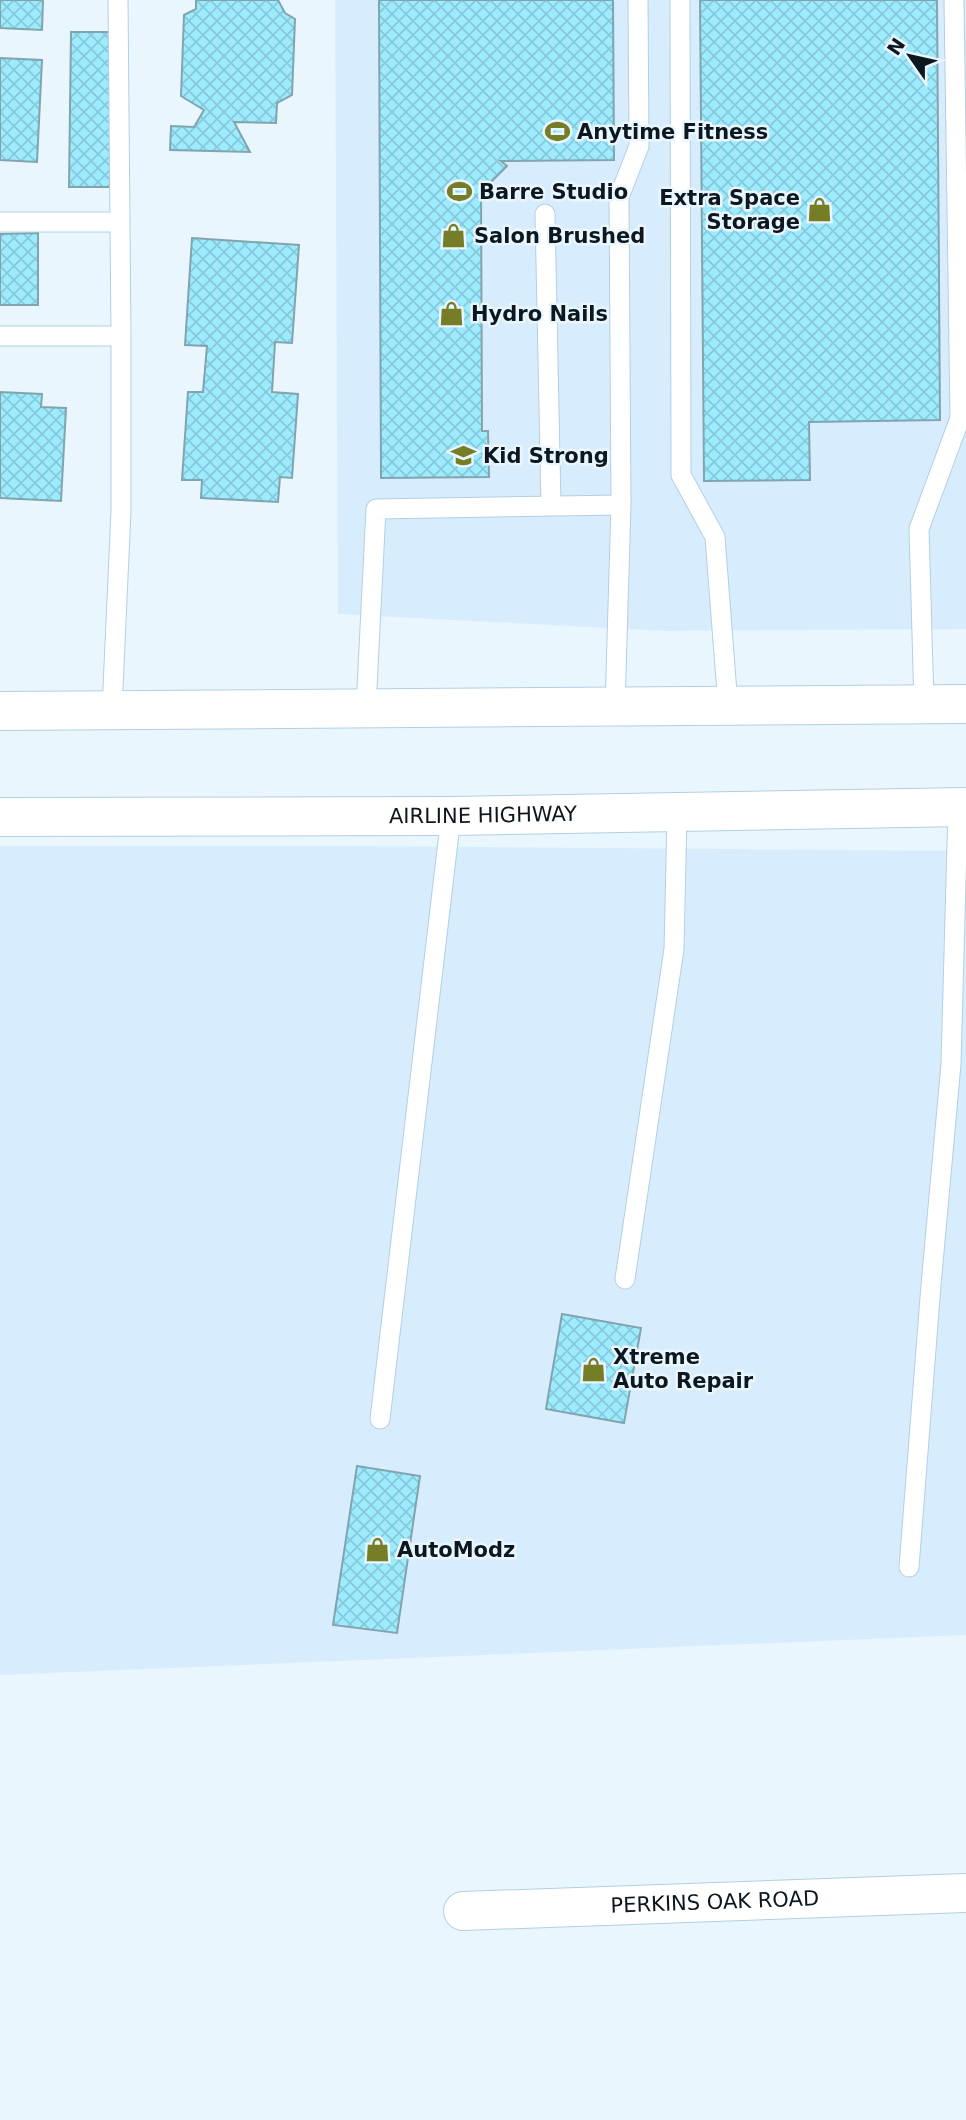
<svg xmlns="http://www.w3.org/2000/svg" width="966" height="2120" font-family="'DejaVu Sans',sans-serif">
<defs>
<pattern id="building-cross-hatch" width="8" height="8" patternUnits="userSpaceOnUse" patternTransform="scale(1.75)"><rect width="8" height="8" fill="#9debfe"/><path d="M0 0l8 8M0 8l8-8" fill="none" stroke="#86c9d9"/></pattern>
</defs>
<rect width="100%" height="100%" fill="#eaf6fe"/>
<path fill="#d7edfd" d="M335,0H966V629L665,631L338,614Z
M0,846H346L966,851V1635L0,1675Z"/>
<path fill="url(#building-cross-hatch)" stroke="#80a5ae" stroke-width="2" d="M0,0H43L42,30L0,28Z
M196,0H278L285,13L295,19L292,95L277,103L276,123L234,122L250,152L170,150L171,126L194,127L204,110L181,96L184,15L196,9Z
M379,0H613L614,160L501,161L507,166L486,187L481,183L482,431H488L489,477L381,478Z
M700,0H937L940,420L809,422L810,480L704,481Z
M71,32H112L110,187H69Z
M0,58L42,60L37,162L0,160Z
M38,233V305H0V234Z
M192,238L299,245L292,343L275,342L272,392L298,394L292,478L280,477L278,502L201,498L202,480H182L188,392H203L207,346L185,345Z
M0,392L42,394L41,407L66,408L61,501L0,498Z
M562,1314L641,1328L624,1423L546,1409Z
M357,1466L420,1476L397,1633L333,1625Z"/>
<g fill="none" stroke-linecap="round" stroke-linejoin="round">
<defs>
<path id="service" d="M680,0L681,475L715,537L728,706
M545,214L551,506
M0,222H120
M0,336H121L118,0
M621,505L619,197L639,146L638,0
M924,704L919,529L960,418L954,0
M366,708L376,509L621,505L615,707
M112,710L121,511V336
M625,1279L674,949L677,814
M380,1419L451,816
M909,1567L931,1285L951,1064L958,807"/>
<g id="minor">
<path id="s1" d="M463,1911L966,1893"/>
</g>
<g id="trunk">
<path d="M0,711L966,704"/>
<path id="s2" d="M0,817L451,816L966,807"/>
</g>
</defs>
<use href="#service" stroke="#b2cfe4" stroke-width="21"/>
<use href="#minor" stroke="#b2cfe4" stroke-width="40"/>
<use href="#trunk" stroke="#b2cfe4" stroke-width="40"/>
<use href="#service" stroke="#fff" stroke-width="19"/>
<use href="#minor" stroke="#fff" stroke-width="38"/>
<use href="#trunk" stroke="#fff" stroke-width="38"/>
</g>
<defs>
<symbol id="stadium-bare" viewBox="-9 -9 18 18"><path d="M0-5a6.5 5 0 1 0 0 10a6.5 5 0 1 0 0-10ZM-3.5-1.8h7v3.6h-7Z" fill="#767d27" stroke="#eaf6fe" stroke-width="2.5" paint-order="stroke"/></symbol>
<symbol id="shop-bare" viewBox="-9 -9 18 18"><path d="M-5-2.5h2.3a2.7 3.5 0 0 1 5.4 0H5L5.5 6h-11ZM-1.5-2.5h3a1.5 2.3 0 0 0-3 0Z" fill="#767d27" stroke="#eaf6fe" stroke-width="2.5" paint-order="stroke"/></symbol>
<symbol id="school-bare" viewBox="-9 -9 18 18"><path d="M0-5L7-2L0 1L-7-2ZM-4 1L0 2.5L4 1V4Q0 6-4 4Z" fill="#767d27" stroke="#eaf6fe" stroke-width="2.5" paint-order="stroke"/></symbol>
</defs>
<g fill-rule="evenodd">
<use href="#stadium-bare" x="540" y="114" width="35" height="35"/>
<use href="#stadium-bare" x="442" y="174" width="35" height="35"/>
<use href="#shop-bare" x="802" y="192" width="35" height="35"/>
<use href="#shop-bare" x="436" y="218" width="35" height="35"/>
<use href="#shop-bare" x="434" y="296" width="35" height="35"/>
<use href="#school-bare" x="446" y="438" width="35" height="35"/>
<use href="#shop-bare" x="576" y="1352" width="35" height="35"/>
<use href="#shop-bare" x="360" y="1532" width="35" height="35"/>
</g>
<g text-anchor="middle" stroke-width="5" stroke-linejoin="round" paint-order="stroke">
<g font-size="21" font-weight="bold" fill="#0d171f" stroke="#eaf6fe" text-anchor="start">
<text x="577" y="139">Anytime Fitness</text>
<text x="479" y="199">Barre Studio</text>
<text x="800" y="205" text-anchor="end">Extra Space<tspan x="800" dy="24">Storage</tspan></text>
<text x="474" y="243">Salon Brushed</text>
<text x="471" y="321">Hydro Nails</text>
<text x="483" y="463">Kid Strong</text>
<text x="613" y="1364">Xtreme<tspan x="613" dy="24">Auto Repair</tspan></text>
<text x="397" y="1557">AutoModz</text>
</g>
<g font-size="21" fill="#0d171f" stroke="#eaf6fe">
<text dy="7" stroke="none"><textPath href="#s2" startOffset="483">AIRLINE HIGHWAY</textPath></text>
<text dy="7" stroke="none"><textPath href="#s1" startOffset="252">PERKINS OAK ROAD</textPath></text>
</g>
</g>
<g transform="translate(910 56) rotate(304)" stroke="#eaf6fe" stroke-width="5" paint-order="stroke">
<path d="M0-5L12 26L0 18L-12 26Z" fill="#0d171f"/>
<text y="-10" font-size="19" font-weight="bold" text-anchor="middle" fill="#0d171f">N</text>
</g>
</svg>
